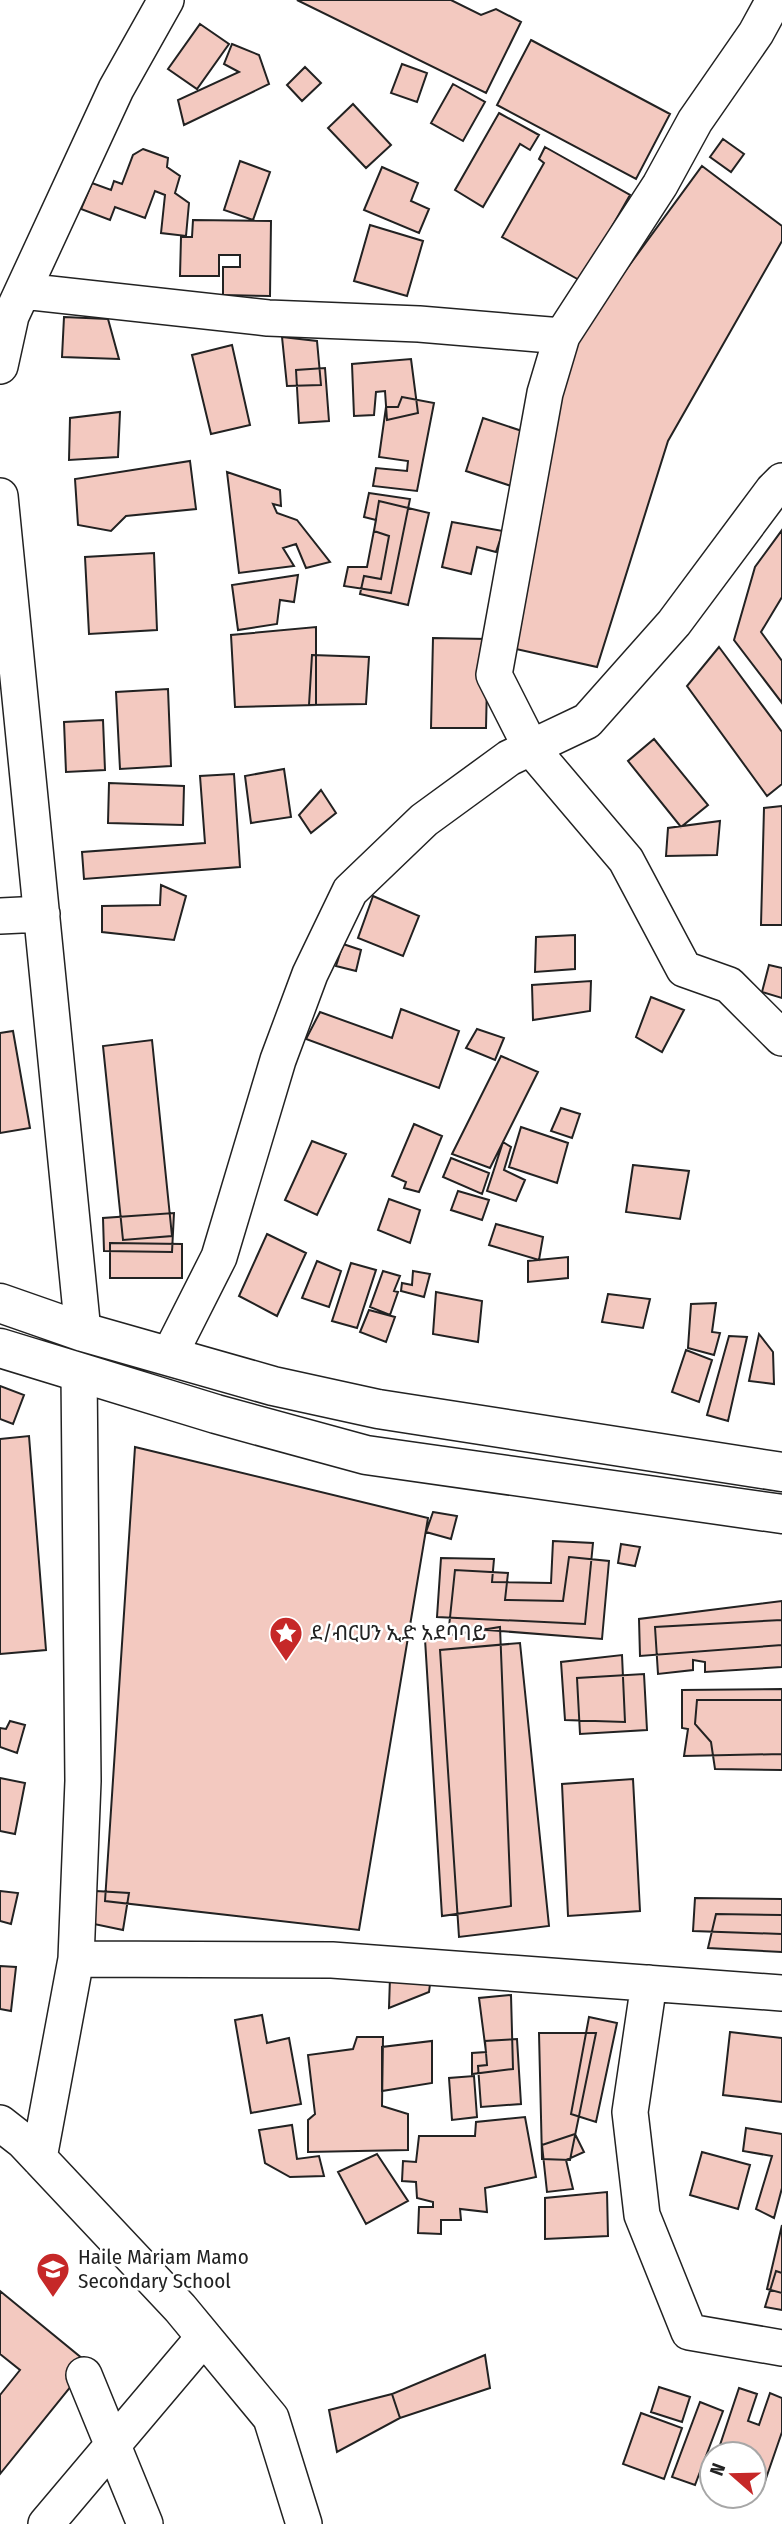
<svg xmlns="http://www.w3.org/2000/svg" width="782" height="2524" font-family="'Fira Sans Condensed','Noto Sans Ethiopic',sans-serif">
<rect width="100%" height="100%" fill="#fff"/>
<path fill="#f3c9c0" stroke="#222" stroke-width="2" d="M297,0H451L481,15L496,9L521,22L486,93Z
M200,24L229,44L197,89L168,69Z
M531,40L670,114L636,179L497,105Z
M232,44L259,55L269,84L184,125L178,100L239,72L224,64Z
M402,64L427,73L417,102L391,93Z
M305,67L321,83L302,101L287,85Z
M453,84L485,102L463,141L431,123Z
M353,104L391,145L366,168L328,128Z
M499,113L539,135L530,150L520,144L483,207L455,190Z
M723,139L744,154L731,172L710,157Z
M545,147L630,195L581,281L502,237L544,163L539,159Z
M143,149L168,158L167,167L180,176L175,193L189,203L186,236L161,233L165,195L155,191L145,218L115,207L110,220L81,209L92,183L111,190L114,181L122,184L133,155Z
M240,161L270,172L253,220L224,210Z
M702,166L782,226V241L668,441L597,667L516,649L554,401L573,342Z
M382,167L418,183L411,201L429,209L419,233L364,210Z
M193,220L271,221L270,296L223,295V267H240V255H219V276H180L181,237H192Z
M370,225L423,241L407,296L354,281Z
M64,317L108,319L119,359L62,357Z
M282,337L317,341L321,385L287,386Z
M232,345L250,425L211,434L192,355Z
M411,359L418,413L387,420L385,391L376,392L374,415L354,416L352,364Z
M325,368L329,421L299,423L296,370Z
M402,397L434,403L417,491L373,486L376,468L407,471L408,461L379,457L386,407H398Z
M120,412L118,457L69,460L70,418Z
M483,418L531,434L514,487L466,471Z
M190,461L196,509L126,516L111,531L78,525L75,479Z
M227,472L280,490L281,506L273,504L277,513L297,520L330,562L306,568L296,544L283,548L294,566L239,573Z
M369,493L410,499L391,593L344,586L348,567H367L376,520L364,517Z
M379,501L429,513L408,605L360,594L364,576L381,579L389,536L374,531Z
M452,522L503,531L496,552L477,547L471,574L442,567Z
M782,530V597L761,632L782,661V703L734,640L755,567Z
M154,553L157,630L89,634L85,557Z
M298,575L294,602L280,600L277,624L238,630L232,585Z
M316,627V705L235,707L231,635Z
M433,638L488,639L486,728H431Z
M719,647L782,732V784L767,796L687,686Z
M312,655L369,657L366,704L309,705Z
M168,689L171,766L120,769L116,692Z
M103,720L105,770L66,772L64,722Z
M654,739L708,805L681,827L628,761Z
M284,769L291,817L251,823L245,776Z
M234,774L240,867L84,879L82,852L205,843L200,776Z
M109,783L184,786L183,825L108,823Z
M321,790L336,813L311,833L299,815Z
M782,806V925H761L764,808Z
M720,821L717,855L666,856L668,828Z
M161,885L186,896L174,940L102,932V906L160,905Z
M373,896L419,916L403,956L358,938Z
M575,935V969L535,972L536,937Z
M343,944L361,950L356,971L336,966Z
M769,965L782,968V998L762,992Z
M591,981L590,1011L533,1020L532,985Z
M651,997L684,1010L662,1052L636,1037Z
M401,1009L459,1031L439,1088L306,1039L320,1012L392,1038Z
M477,1029L504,1038L495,1060L466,1048Z
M13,1031L30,1128L0,1133V1033Z
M152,1040L172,1236L123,1240L103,1046Z
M501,1056L538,1072L490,1168L452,1154Z
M561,1108L580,1114L572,1138L551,1131Z
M414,1124L442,1136L419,1192L404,1188L406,1182L392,1176Z
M521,1127L568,1143L557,1183L509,1167Z
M312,1141L346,1154L317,1215L285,1200Z
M503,1142L511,1147L504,1170L525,1180L516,1201L487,1191Z
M451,1158L489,1173L482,1194L443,1177Z
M633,1165L689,1171L680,1219L626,1212Z
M458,1191L489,1200L482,1220L451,1210Z
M389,1199L420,1210L410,1243L378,1230Z
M174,1213L172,1252L104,1251L103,1218Z
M496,1224L543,1237L539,1260L489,1245Z
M267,1234L306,1253L277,1316L239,1296Z
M110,1243L182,1244V1278H110Z
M568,1257V1278L528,1282V1261Z
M317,1261L341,1271L329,1307L302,1298Z
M351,1263L376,1270L357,1328L332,1321Z
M383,1271L400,1276L394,1291L398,1292L390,1315L370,1307Z
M413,1271L430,1274L424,1297L401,1291L402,1283L412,1285Z
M436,1292L482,1301L478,1342L433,1334Z
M608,1294L650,1299L643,1328L602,1322Z
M716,1303L712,1332L720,1333L714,1355L688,1348L691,1304Z
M369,1310L395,1317L386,1342L360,1332Z
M759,1334L773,1352L774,1384L749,1381Z
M729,1336L747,1337L728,1421L707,1415Z
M686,1350L712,1360L699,1402L672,1392Z
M0,1386L24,1395L13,1424L0,1419Z
M29,1436L46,1650L0,1654V1439Z
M135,1447L428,1518L359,1930L105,1901Z
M433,1512L457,1516L451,1539L426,1532Z
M553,1541L593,1543L585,1624L437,1617L441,1558L494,1559L492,1582L551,1583Z
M621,1544L640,1547L635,1566L618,1563Z
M569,1557L609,1561L602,1639L449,1627L455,1570L508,1573L505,1600L563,1601Z
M782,1601V1645L640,1656L639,1619Z
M782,1620V1667L705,1672V1662L693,1660V1670L658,1674L655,1627Z
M500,1627L511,1906L442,1916L425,1639Z
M520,1643L549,1926L459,1937L440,1650Z
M622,1655L625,1722L565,1720L561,1662Z
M644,1674L647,1730L580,1734L577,1678Z
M782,1689V1754L684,1756L688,1729L682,1728V1690Z
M697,1700H782V1770L715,1769L711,1742L695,1724Z
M10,1721L25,1725L17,1753L0,1747V1728L6,1729Z
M0,1778L25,1783L15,1834L0,1831Z
M633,1779L640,1911L568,1916L562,1784Z
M0,1891L18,1893L11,1924L0,1921Z
M96,1891L129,1893L123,1930L94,1924Z
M695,1898L782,1899V1934L693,1931Z
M716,1914L782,1915V1952L708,1948Z
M0,1966L16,1967L11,2011L0,2009Z
M390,1977H431L429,1992L389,2008Z
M511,1995L513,2069L472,2074V2053L486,2052L479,1998Z
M262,2015L267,2043L289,2038L301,2104L251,2113L235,2020Z
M589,2017L617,2023L596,2122L571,2114Z
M730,2032L782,2038V2102L723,2095Z
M539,2033H596L570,2160L542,2159Z
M357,2037H383L382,2106L408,2114V2150L308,2152V2120L315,2114L308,2055L353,2049Z
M517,2039L521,2104L481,2107L478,2066L487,2065L485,2041Z
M432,2041V2083L382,2091V2047Z
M474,2076L477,2117L452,2120L449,2078Z
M525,2117L536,2177L485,2188L487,2212L460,2209L461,2220H441V2234L418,2233L419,2207H433V2202L417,2198L416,2182L402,2181L403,2161L416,2162L419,2136H475L476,2122Z
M292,2125L297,2159L319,2156L324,2176L290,2177L265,2163L259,2130Z
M746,2128L782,2134V2188L774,2218L756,2209L772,2156L743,2151Z
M575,2134L584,2152L566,2160L573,2189L547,2192L542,2145Z
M702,2152L750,2165L738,2209L690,2195Z
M377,2154L408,2201L366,2224L338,2172Z
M607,2192L608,2236L545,2239V2198Z
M782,2225V2293L767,2289Z
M776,2271L782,2273V2310L765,2307Z
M0,2291L89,2364L0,2474V2395L20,2370L0,2354Z
M485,2355L490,2388L400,2418L392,2394Z
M659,2387L690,2397L682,2422L651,2412Z
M739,2388L757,2394L748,2421L759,2425L770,2393L782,2398V2432L762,2490L754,2487V2454H717Z
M392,2394L400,2418L337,2452L329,2410Z
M700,2402L723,2411L695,2485L672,2477Z
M641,2413L682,2428L664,2479L623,2464Z"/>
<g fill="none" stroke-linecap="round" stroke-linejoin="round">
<defs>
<path id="minor" d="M23,291L268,318L419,324L562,336L545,393L494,675L531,748L626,860L684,969L729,985L782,1038
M562,336L660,185L695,121L756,33L774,0
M0,366L11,316L116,89L166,0
M0,496L83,1332
M0,916L42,914
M169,1356L219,1257L278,1060L310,974L350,891L424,820L509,758L587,721L674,623L773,490L782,481
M76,1959L83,1781L79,1372
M649,1983L630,2112L642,2215L689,2332L782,2348
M0,2123L23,2141L180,2308L271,2418L304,2524
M39,2158L76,1959L332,1960L782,1993
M84,2375L145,2524
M46,2524L204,2337"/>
<path id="tertiary" d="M0,1303L83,1332L273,1386L378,1409L782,1472
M0,1348L216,1414L366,1455L782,1514"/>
</defs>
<use href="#minor" stroke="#222" stroke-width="38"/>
<use href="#tertiary" stroke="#222" stroke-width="41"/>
<use href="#minor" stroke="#fff" stroke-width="35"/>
<use href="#tertiary" stroke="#fff" stroke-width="38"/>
</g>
<defs>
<symbol id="sight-pin" viewBox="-11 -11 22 30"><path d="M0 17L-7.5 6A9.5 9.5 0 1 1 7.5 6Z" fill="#c62828" stroke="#fff"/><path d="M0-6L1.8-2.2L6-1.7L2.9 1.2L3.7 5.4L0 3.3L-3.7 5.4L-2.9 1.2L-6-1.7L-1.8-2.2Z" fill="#fff"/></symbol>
<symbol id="school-pin" viewBox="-11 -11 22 30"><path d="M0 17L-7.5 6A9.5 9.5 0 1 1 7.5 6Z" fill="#c62828" stroke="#fff"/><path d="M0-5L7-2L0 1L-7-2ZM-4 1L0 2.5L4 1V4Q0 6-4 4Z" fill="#fff"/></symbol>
</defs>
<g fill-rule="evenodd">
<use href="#sight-pin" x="267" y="1614" width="38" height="52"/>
<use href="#school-pin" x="34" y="2250" width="38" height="52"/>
</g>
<g text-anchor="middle" stroke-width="5" stroke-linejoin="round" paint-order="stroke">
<g font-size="21" fill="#222" stroke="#fff" text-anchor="start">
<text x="310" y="1640">ደ/ብርሀን ኢድ አደባባይ</text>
<text x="78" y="2264">Haile Mariam Mamo<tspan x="78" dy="24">Secondary School</tspan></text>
</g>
</g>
<g transform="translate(733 2475) rotate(290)"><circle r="33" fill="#ffffff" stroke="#a7a7a7" stroke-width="2"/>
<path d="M0-5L12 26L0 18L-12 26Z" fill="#c62828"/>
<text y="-10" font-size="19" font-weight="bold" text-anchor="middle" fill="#222222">N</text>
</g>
</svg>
